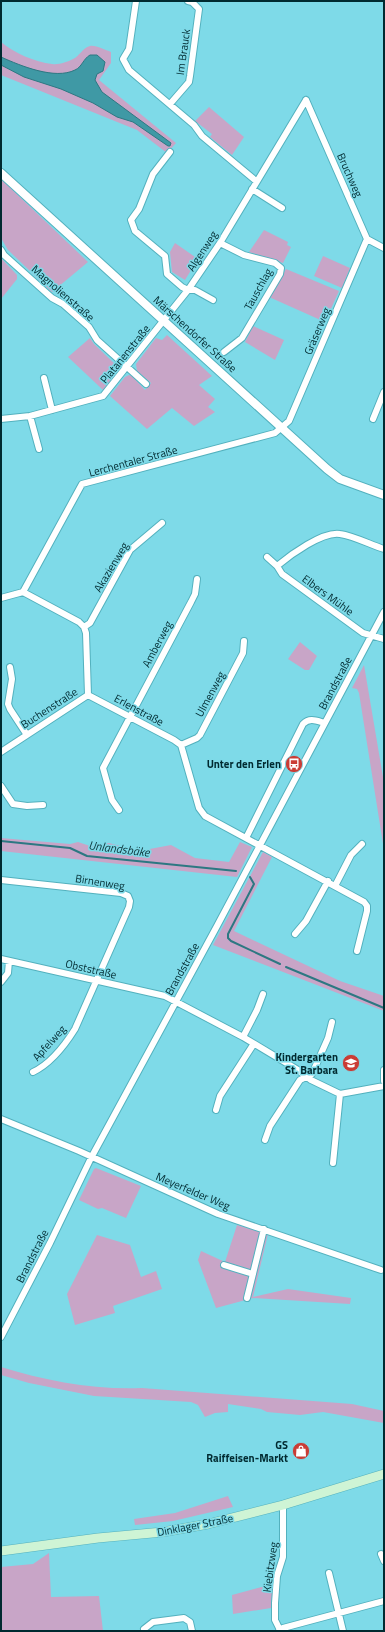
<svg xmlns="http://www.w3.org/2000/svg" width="385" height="1632" font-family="'Titillium Web',sans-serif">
<rect width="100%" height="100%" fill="#7edae8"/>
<path fill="#c8a5c7" d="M1,42C14,53 35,62 52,64C59,65 67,62 73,59C80,56 82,48 90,46C96,45 105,50 111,52V63L99,80L176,143L167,153L137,130L1,75Z
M209,107L244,137L232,155L210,137L212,134L195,121Z
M1,179L88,262L52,292L8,250L1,238Z
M264,230L288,242L287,245L291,247L283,263L249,252Z
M175,243L198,259L185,280L172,272L170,252Z
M323,256L350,268L342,288L314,276Z
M1,258L17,275V279L1,299Z
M286,269L339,291L325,322L269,297Z
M253,326L284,340L275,360L245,342Z
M167,335L212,376L199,385L215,399L208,407L215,412L194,426L172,408L147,429L110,396L125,377L129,375L132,376L145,390L151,383L137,371L136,364L156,338L162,340Z
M90,338L94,344L118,367V371L103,390L68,357Z
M300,642L317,656L309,670H305L288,659Z
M364,665L384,783V850L359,693L357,689L352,688Z
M1,838L70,844L78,842L90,846L109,843L139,851L171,845L195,858L229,862L240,842L252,847L237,877L1,851Z
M263,852L272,857L234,931L340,981L384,996V1011L213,945Z
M96,1168L141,1186L126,1218L102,1208L98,1209L79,1200L94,1169Z
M237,1225L268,1234L253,1297L288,1289L351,1298L350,1304L253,1298L216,1308L198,1260L201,1251L225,1262Z
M97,1235L130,1245L141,1277L156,1271L162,1289L113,1306L115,1313L75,1325L67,1294Z
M1,1367C46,1381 95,1390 142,1388L352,1404L384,1411V1423L323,1412L300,1415L267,1412L261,1409L228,1404V1412L215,1413L205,1417L198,1405L191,1402L94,1396L29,1383L1,1375Z
M228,1496L233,1507L173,1521L135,1525L134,1519L175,1513Z
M49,1553L51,1597L99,1596L103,1631H1V1567L33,1564Z
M273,1584L271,1608L233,1614L232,1595Z"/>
<path fill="#3f99a5" stroke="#2c7882" d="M90,55H97L105,62L103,71L97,74L95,80L102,92L171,143L170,146H168L133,122L117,117L93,103L61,89L24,77L1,65V57C21,66 55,80 75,70C82,67 83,59 90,55Z"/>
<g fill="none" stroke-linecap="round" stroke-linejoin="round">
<path stroke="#2c7882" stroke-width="2" d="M1,841L70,848L87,856L236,871
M250,877L254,884L228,934V938L231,941L280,964
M286,967L384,1008"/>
<defs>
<path id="minor" d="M136,1L129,49L123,59L129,70L194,125L202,136L256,181
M306,100L367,239L384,248
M170,104L189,82L190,76L199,9L192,2L188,1
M170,152L153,174L139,209L131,220L135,231L165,256L167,274L182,287L188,290H195L213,300
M252,189L282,208
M220,243L244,255L275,263L281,268L280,274L242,338L224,352
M1,250L4,255L52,298L63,304L89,327L97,340L146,384
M44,378L52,410
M30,416L39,449
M1,419L30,416L103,396L188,290L220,243L306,100
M373,419L384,392
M267,557L277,566L282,574L363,633L384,639
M277,566C290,555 323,531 340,534C354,536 371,545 384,549
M23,592L79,622L84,627L86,633L88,695
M1,598L23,592L82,484L275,433L289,421L367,239
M84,627L90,623L130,550L162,523
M10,667L12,679L8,704L10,709L27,735
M88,695L174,740L181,745L199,808L205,816L364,902L367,906V911L357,951
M181,745L197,738L200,735L243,653L244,641
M1,752L88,695
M1,786L13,804L27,806L43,805
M119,810L112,800L103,768L191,602L195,594L197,579
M246,838L303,724C310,717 317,721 325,723
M1,880L121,893L128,896L130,901L129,907L75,1029C65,1045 50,1064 33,1072
M335,886L351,855L362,844
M295,934L306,921L328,881
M1,959L165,996L243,1037L298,1070L311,1080L340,1094L384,1086
M1,982L8,973L9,961
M243,1037L257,1010L263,994
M384,1070V1081
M216,1110L220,1096L253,1045
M1,1119L79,1151L218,1214L381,1270
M265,1140L270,1126L300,1080L312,1074L328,1038L332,1022
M333,1163L340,1094
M224,1265L253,1274
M247,1298L264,1229
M1,1337L50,1243L91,1158L217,926L384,612
M381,1554L384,1561
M329,1573L343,1631
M144,1629L153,1622L184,1618L190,1622L192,1631
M280,1630L275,1620V1603L277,1576L283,1557V1505
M279,1631L283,1628L384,1601"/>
<path id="tertiary" d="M1,173L327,469L340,479L384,495"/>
<path id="secondary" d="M1,1551L98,1538L163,1532L208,1524L283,1505L384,1474"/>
</defs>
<use href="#minor" stroke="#53b1be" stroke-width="8"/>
<use href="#tertiary" stroke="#53b1be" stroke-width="10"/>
<use href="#secondary" stroke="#53b1be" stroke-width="10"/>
<use href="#minor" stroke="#fff" stroke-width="6"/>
<use href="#tertiary" stroke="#fff" stroke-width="8"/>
<use href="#secondary" stroke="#cef4d5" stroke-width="9"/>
</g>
<defs>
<symbol id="bus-disc" viewBox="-11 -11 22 22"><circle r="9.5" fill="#ca3c35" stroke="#7edae8"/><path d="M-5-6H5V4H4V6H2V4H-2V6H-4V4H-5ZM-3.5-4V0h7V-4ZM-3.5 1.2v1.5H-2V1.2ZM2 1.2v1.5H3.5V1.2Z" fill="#fff"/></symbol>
<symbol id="school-disc" viewBox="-11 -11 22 22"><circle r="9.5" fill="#ca3c35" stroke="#7edae8"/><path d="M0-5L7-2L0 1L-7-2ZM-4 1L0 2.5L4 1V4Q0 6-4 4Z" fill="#fff"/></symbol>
<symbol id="shop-disc" viewBox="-11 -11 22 22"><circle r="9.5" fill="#ca3c35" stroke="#7edae8"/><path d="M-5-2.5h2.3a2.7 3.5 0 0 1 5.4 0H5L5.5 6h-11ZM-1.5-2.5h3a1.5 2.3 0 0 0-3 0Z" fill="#fff"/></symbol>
</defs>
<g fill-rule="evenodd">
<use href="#bus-disc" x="284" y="754" width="20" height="20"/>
<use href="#school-disc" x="341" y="1053" width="20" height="20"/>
<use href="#shop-disc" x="291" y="1441" width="20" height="20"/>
</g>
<g text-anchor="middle" stroke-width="3" stroke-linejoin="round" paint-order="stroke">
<g font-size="11" fill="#002a30" stroke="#7edae8">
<text transform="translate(183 52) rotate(-82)" y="4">Im Brauck</text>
<text transform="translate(350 175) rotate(66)" y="4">Bruchweg</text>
<text transform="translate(202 251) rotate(-57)" y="4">Algenweg</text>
<text transform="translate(258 289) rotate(-61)" y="4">Tauschlag</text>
<text transform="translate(63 293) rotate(41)" y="4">Magnolienstraße</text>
<text transform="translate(317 331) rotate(-67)" y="4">Gräserweg</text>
<text transform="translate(195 334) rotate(42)" y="4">Märschendorfer Straße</text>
<text transform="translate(125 354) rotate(-51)" y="4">Platanenstraße</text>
<text transform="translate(133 461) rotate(-15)" y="4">Lerchentaler Straße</text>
<text transform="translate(111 567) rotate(-59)" y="4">Akazienweg</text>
<text transform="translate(328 595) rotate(36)" y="4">Elbers Mühle</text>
<text transform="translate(157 644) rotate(-62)" y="4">Amberweg</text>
<text transform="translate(335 683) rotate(-62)" y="4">Brandstraße</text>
<text transform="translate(210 694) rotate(-62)" y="4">Ulmenweg</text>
<text transform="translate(49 708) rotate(-33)" y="4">Buchenstraße</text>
<text transform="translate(139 710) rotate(28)" y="4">Erlenstraße</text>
<text transform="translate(100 882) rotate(9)" y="4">Birnenweg</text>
<text transform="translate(91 969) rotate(13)" y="4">Obststraße</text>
<text transform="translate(182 969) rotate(-61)" y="4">Brandstraße</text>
<text transform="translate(49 1043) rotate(-48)" y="4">Apfelweg</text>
<text transform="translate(193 1191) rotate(23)" y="4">Meyerfelder Weg</text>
<text transform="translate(32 1256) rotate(-63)" y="4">Brandstraße</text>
<text transform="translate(195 1525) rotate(-11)" y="4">Dinklager Straße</text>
<text transform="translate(270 1567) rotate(-82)" y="4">Kiebitzweg</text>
</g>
<g font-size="11" font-weight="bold" fill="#002a30" stroke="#7edae8" text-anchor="end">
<text x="281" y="768">Unter den Erlen</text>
<text x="338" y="1061">Kindergarten<tspan x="338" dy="13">St. Barbara</tspan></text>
<text x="288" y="1449">GS<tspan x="288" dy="13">Raiffeisen-Markt</tspan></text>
</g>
<g font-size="12" font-style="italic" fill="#0e383e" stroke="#7edae8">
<text transform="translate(119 849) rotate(7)" y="4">Unlandsbäke</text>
</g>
</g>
<rect width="385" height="1632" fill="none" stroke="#002a30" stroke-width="4"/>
</svg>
